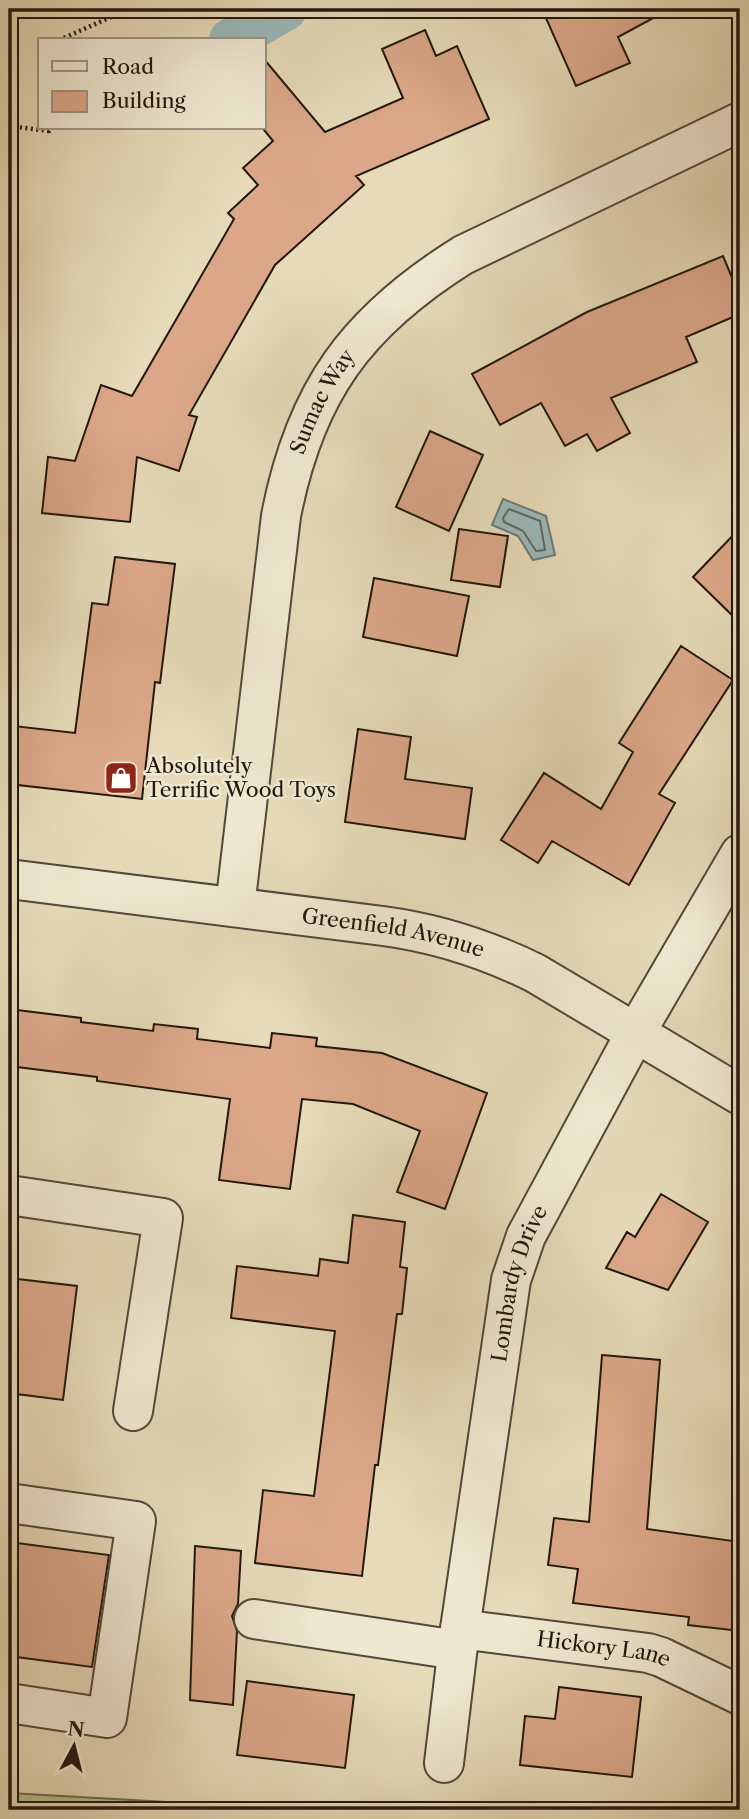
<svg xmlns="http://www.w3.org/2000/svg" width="749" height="1819" font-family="'Libre Caslon Text',serif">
<rect width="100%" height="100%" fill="#e6dab8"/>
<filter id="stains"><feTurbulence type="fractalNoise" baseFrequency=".00286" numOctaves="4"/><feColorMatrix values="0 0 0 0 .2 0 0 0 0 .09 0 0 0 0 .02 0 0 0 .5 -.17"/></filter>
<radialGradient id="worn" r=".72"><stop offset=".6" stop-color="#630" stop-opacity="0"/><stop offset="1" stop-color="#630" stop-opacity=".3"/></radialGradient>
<path fill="#b5c08f" stroke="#6c6c4e" stroke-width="2" d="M9,1793L220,1805L505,1810H9Z"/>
<path fill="#9ab8b9" stroke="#6a7874" stroke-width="2" d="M503,499L546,516L555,555L533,560L518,536L492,525Z"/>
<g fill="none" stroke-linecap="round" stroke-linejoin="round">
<path stroke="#5e6863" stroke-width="2" d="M509,509L540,521L545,550L536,551L523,531L504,522L503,518Z"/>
<path stroke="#9ab8b9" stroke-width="44" d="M231,40L285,9"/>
</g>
<path fill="#dba788" stroke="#22170d" stroke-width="2" d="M542,9H670L618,37L630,63L576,86Z
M425,30L436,56L457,46L489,119L356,176L364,185L275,265L189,415L197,417L179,471L137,457L130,522L42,513L48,457L75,461L101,385L132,396L234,219L228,213L258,185L243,168L273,141L264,130V59L325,132L403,98L382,49Z
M723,256L740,297V314L686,337L697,362L611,398L630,433L597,451L587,434L565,446L541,403L500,425L472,374L587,312Z
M430,431L483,455L449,531L396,507Z
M740,528V623L693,577Z
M459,529L508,536L500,587L451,580Z
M115,557L175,564L160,683L155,682L142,799L9,784L14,726L75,733L92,603L108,605Z
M374,578L469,596L457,656L363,637Z
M681,646L733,680L659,794L675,803L629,885L552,841L538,863L501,840L544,773L601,809L633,752L619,743Z
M358,729L411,737L405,779L472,788L465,839L345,822Z
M9,1009L81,1018V1022L153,1031L154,1024L198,1029L197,1039L270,1048L272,1033L317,1038L316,1046L382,1053L487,1093L445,1209L397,1192L420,1131L353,1104L302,1099L290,1189L219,1180L230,1099L97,1081V1077L9,1066Z
M661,1194L708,1222L668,1290L606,1268L627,1232L635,1237Z
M353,1215L405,1222L400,1267L407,1268L402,1314H397L378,1465H375L362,1576L255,1563L263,1490L314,1496L335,1331L231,1318L237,1266L318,1276L320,1259L348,1263Z
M9,1278L77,1286L63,1400L9,1393Z
M602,1355L660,1360L647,1529L740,1542V1631L688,1625L689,1617L573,1603L578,1569L548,1565L554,1518L589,1522Z
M9,1542L109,1555L92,1667L9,1656Z
M195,1546L241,1551L238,1604L232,1616L237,1631L233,1705L190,1700Z
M247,1681L354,1695L345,1768L237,1755Z
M559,1687L641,1697L632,1777L520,1765L525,1716L555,1719Z"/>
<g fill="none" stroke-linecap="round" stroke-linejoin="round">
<defs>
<g id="minor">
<path id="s1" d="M9,879L383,926C436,933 486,949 535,973L740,1095"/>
<path id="s2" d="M235,907L281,516C305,392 356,322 463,255L740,122"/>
<path d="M9,1195L163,1218L133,1411"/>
<path d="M9,1503L136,1521L107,1718L9,1703"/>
<path d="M254,1619L457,1650"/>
<path id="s3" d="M460,1629L648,1653L661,1657L740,1695"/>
<path id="s4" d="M444,1763L460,1629L511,1280L526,1236L636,1032L740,854"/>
</g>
</defs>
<use href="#minor" stroke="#534838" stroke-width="42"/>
<path stroke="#22170d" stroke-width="4.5" stroke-dasharray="2 3.5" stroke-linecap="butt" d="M59,40L129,9
M9,126L49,131L50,128"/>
<use href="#minor" stroke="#efe7d1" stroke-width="38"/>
</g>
<defs>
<symbol id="shop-square" viewBox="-11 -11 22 22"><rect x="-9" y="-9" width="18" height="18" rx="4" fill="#8f2418" stroke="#efe7d1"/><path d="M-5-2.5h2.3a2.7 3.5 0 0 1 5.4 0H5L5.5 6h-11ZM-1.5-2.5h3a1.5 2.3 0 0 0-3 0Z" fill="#fff"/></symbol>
</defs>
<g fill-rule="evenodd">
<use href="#shop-square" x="102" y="759" width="38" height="38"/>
</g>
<g text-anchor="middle" stroke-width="5" stroke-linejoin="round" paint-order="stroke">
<g font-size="21" fill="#22170d" stroke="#efe7d1">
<text dy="7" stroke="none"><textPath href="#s2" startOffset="516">Sumac Way</textPath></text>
<text dy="7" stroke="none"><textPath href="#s1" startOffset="388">Greenfield Avenue</textPath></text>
<text dy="7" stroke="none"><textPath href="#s4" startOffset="486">Lombardy Drive</textPath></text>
<text dy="7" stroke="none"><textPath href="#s3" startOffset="145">Hickory Lane</textPath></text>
</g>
<g font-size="21" fill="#22170d" stroke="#efe7d1" text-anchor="start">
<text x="146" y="773">Absolutely<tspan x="146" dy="24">Terrific Wood Toys</tspan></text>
</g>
</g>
<rect width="749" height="1819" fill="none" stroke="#e6dab8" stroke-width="35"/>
<rect x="10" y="10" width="728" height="1798" fill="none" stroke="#22170d" stroke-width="3.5"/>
<rect x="18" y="18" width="714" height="1784" fill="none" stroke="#22170d" stroke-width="2"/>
<rect x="38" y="38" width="228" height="91" fill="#efe7d1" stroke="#9d9483" stroke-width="2"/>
<rect x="52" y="61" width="35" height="10" fill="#efe7d1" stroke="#9d9483" stroke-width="2"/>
<text x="102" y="74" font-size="21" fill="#22170d">Road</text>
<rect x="52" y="91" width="35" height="21" fill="#dba788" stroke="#9d9483" stroke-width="2"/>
<text x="102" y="108" font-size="21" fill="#22170d">Building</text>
<g transform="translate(74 1746) rotate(7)" stroke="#efe7d1" stroke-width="5" paint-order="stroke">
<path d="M0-5L12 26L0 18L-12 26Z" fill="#22170d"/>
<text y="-10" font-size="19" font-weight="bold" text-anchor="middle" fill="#22170d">N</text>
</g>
<rect width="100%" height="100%" filter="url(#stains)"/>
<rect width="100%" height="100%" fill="url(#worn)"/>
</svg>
